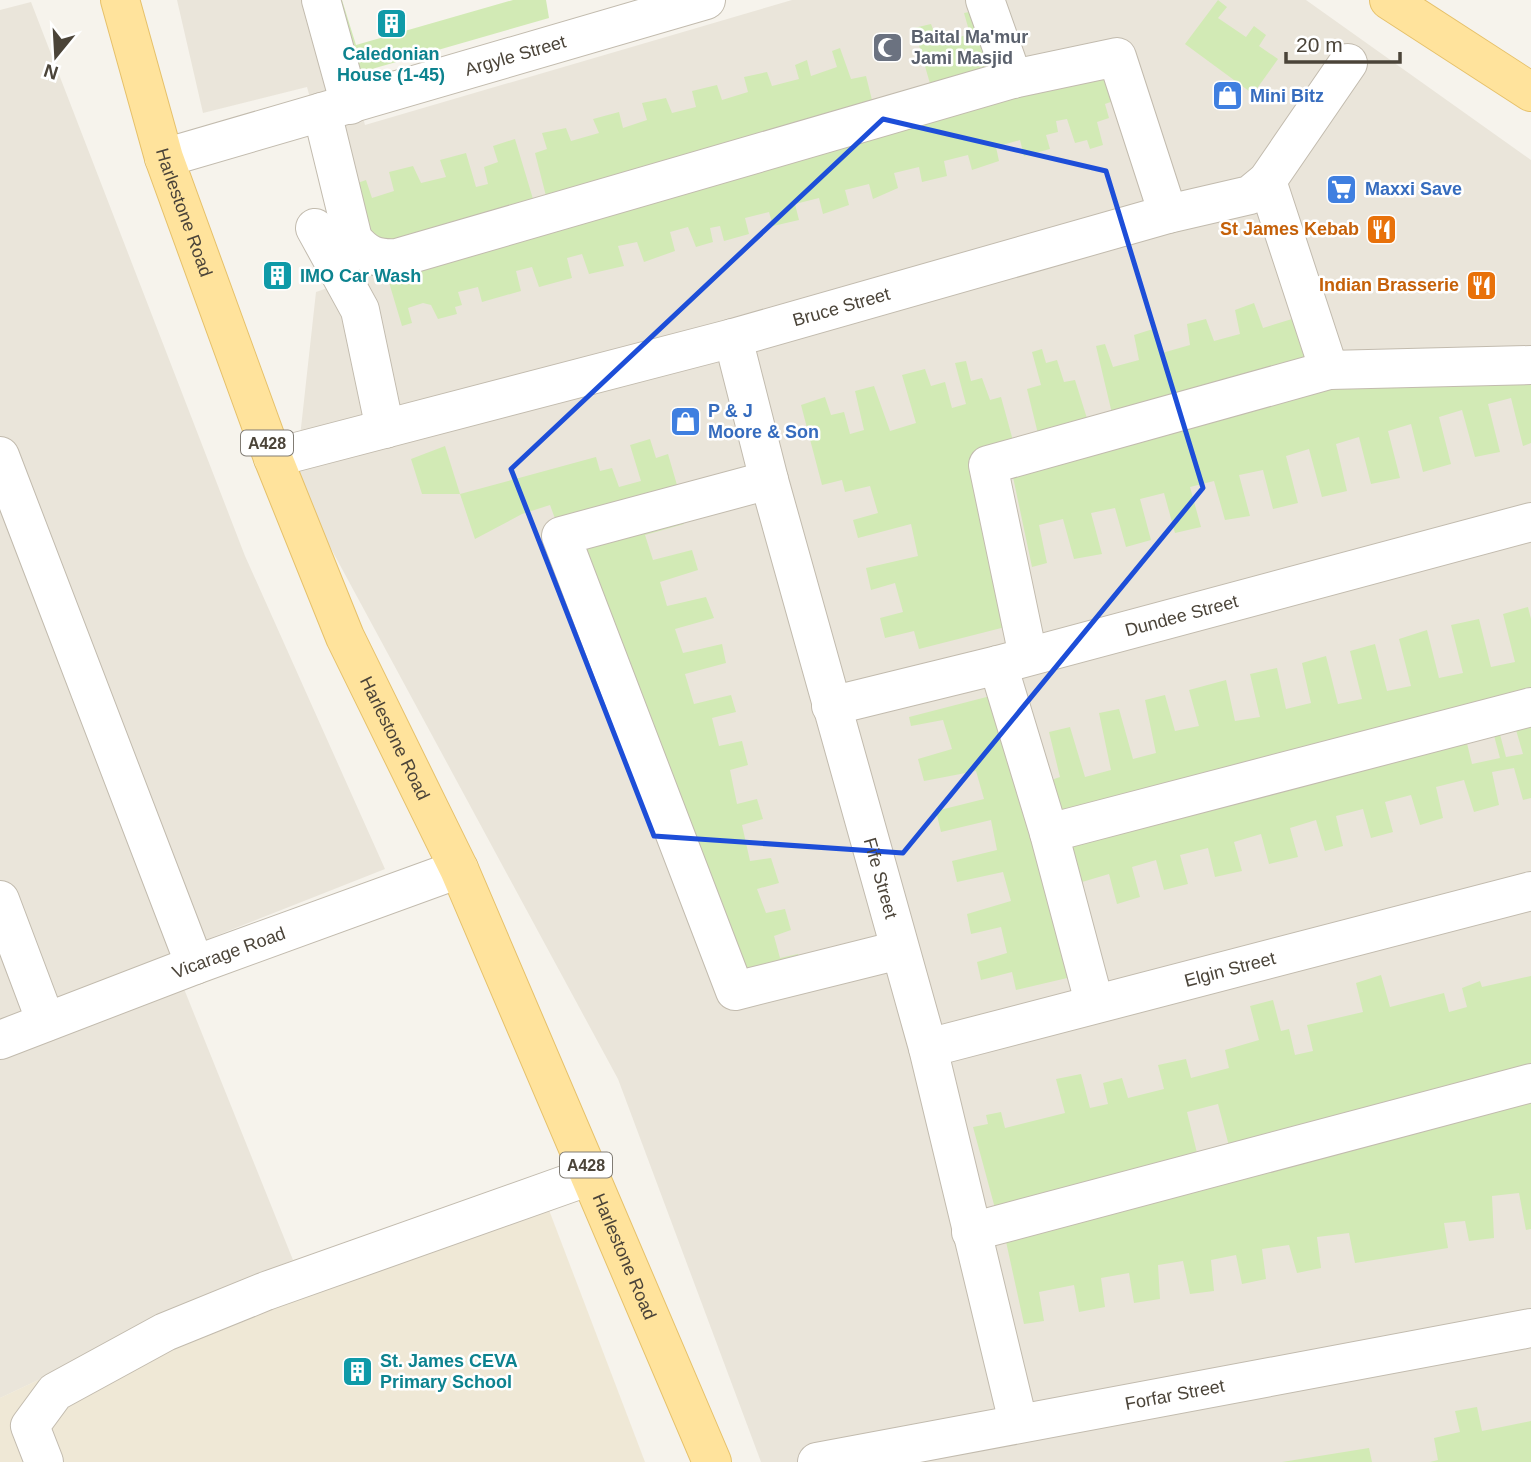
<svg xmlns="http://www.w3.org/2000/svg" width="1531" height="1462" font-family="Helvetica,sans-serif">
<rect width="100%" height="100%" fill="#f6f3ec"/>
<path fill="#eae5da" d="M177,0H330L365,125L792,0H1306L1531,160V1462H761L618,1079L295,482L316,292L383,269L354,258L307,87L203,113Z
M31,2L245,556L385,869L170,954L293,1260L0,1398V10Z"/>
<path fill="#efe8d6" d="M549,1210L645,1462H0V1398L293,1260Z"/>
<path fill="#d2eab5" d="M330,0H342L356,45L513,0H546L549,18L351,75Z
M1218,0L1227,7L1218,18L1246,37L1254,26L1266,35L1259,46L1278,59L1253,94L1185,44Z
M979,10L996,65L933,94L914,28L931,24L938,43L970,34L964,13Z
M840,48L851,79L866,76L875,112L546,196L535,153L547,149L542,133L566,128L571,141L599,133L593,119L619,112L623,128L647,120L642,103L666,98L672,113L696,107L692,91L717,85L722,100L748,92L744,77L767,72L772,86L799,79L795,65L807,60L811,76L837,67L832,51Z
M1113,65L1119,99L1105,104L1109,118L1097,122L1103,145L1090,149L1087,140L1075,143L1067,119L1056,121L1058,132L1046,135L1050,149L1024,156L1020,140L996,147L999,161L972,170L968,155L944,161L947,176L922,182L919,167L894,173L898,188L873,199L869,184L845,190L849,205L823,214L819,198L795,204L799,220L773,226L769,212L745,218L749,234L724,241L720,226L710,228L713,242L696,247L688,227L670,232L675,251L644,262L637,242L618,246L624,266L589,274L582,254L567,258L572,278L539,287L532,267L516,271L521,291L482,302L478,287L458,292L462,305L455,307L457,314L438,319L431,305L423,303L408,308L412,323L402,326L385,269Z
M515,139L533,199L419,233L392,250L369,237L355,184L366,180L372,198L394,191L389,172L413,166L421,183L446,177L440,160L466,153L476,187L488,184L484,167L498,162L493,146Z
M1288,292L1316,369L1114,422L1096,346L1105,344L1113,367L1139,360L1134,335L1153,329L1162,353L1190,345L1187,324L1206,319L1214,341L1240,334L1235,310L1254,303L1263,328L1292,319Z
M1042,349L1046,363L1057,360L1064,382L1075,380L1090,428L1040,442L1027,389L1041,385L1032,352Z
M966,361L971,381L982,378L990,400L1001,397L1015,448L979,458L1017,624L919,649L914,631L885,638L880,618L903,612L895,583L871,590L866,568L918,556L911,524L858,538L853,520L878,513L870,486L845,492L842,480L822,485L801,405L825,397L831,415L844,412L850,434L864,430L855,391L874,386L890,431L916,423L902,375L925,369L931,386L945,382L952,408L966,404L955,363Z
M1531,372V443L1523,446L1511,398L1488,404L1500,452L1475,457L1462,410L1439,417L1451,464L1423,472L1411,424L1388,431L1400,478L1371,484L1359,437L1336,444L1347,491L1322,497L1309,449L1286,456L1298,503L1273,509L1263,470L1239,475L1250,516L1225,520L1214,481L1190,487L1201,527L1175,533L1164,493L1140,499L1151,540L1126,547L1115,508L1091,513L1102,554L1074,559L1063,519L1039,525L1047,563L1032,567L1013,477L1340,384Z
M650,439L656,458L668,454L679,492L557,524L550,505L522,514L475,539L460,494H422L411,459L445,446L460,494L596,457L600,471L612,468L619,487L641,481L630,445Z
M681,513L684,524L645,535L653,560L692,550L698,570L660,582L667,606L706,597L714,618L675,629L683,653L722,644L726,663L685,674L694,704L731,695L736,712L712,718L719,746L742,741L748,765L730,770L737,804L757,799L763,819L742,825L750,861L771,858L779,883L757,889L766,913L785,909L791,930L774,936L780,958L798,954L801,964L739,982L571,546Z
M1528,607L1531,619V704L1060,824L1045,782L1060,777L1049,732L1070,727L1085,777L1111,770L1099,713L1119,709L1133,759L1156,753L1145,700L1165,695L1175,731L1199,726L1189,690L1226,680L1235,721L1260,717L1250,674L1277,668L1286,709L1311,703L1302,663L1326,656L1338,704L1362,699L1350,651L1375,644L1387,691L1411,686L1399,639L1427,630L1439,678L1463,673L1451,625L1479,619L1491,667L1515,662L1503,614Z
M1006,692L1080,975L1016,990L1012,972L981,980L977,962L1007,953L1001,927L971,934L967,914L1011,901L1003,872L957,882L952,861L997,850L991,820L941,832L936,811L984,799L976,771L924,781L918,759L952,749L943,720L911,726L909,717Z
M1531,719V798L1523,800L1514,768L1492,772L1499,805L1474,812L1464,780L1436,787L1443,818L1420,825L1411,795L1385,802L1393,832L1371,838L1363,809L1336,816L1343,846L1325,851L1316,820L1290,828L1298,857L1269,864L1261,834L1234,842L1242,871L1215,877L1208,848L1180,855L1188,884L1164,890L1156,860L1132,867L1140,897L1117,904L1109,874L1082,882L1089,912L1062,840L1465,735L1472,764L1500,758L1492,728L1498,727L1506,757L1523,754L1514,723Z
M1381,975L1390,1007L1444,993L1449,1012L1467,1007L1462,988L1480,981L1482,987L1531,976V1073L1229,1146L1218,1104L1187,1112L1197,1153L996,1212L973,1127L988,1124L986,1115L1001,1112L1005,1128L1065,1113L1056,1079L1081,1074L1090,1108L1108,1104L1103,1083L1122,1078L1128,1098L1164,1089L1158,1065L1186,1059L1191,1078L1229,1068L1225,1050L1259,1040L1250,1006L1273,1000L1281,1031L1289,1029L1295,1055L1313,1051L1307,1025L1363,1012L1356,983Z
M1531,1095V1229L1526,1230L1519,1193L1492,1196L1494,1238L1469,1241L1465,1221L1444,1223L1448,1248L1355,1263L1349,1233L1317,1237L1321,1268L1297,1273L1289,1245L1262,1249L1266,1279L1242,1284L1236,1255L1211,1260L1214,1291L1190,1294L1183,1261L1158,1265L1160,1299L1134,1303L1129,1273L1101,1278L1105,1307L1079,1312L1074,1285L1039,1292L1044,1321L1024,1324L1005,1237Z
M1477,1407L1482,1431L1531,1421V1462H1430L1438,1460L1434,1438L1460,1432L1455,1411Z
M1369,1448L1372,1462H1282Z"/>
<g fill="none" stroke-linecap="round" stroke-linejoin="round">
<defs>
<g id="minor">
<path d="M321,0L350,105"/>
<path d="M985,0L1013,79"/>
<path d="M322,112L353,239C366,255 376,259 397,258L1013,79L1117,57L1168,214"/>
<path id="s1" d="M164,158L706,0"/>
<path d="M1267,181L1329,370"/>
<path d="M315,228L360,310L385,429"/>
<path id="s2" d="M733,338L769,480L928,1048L1018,1422"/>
<path d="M0,456L195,965"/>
<path id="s3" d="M273,458L733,338L1168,214L1250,195L1267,181L1348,63"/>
<path d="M769,480L561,536L735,991L899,950"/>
<path d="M1028,656L988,465L1329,370L1531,365"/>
<path d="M998,665L1049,833L1094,1002"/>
<path id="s4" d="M831,706L998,665L1531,522"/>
<path d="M1049,833L1531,707"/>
<path d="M0,900L46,1022"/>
<path id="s5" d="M0,1040L195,965L459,869"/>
<path id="s6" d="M928,1048L1531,891"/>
<path d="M971,1232L1531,1083"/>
<path d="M44,1462L30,1426L55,1392L165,1332L266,1291L590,1176"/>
<path id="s7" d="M817,1462L1531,1328"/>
</g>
<g id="major">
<path id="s8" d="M120,0L164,158L273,458L345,637L459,869L712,1462"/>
<path d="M1389,0L1531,92"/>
</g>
</defs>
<use href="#minor" stroke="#c2bbae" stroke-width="40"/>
<use href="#major" stroke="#e6c16a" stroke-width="40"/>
<use href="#minor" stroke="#fff" stroke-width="38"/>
<use href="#major" stroke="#ffe39c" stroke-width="38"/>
</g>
<path fill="none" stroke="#1d4ed8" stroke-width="5" stroke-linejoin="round" d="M883,119L1106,171L1203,488L903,853L654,836L511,469Z"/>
<defs>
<symbol id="building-square" viewBox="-11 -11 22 22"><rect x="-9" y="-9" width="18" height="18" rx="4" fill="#0f9aa8" stroke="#fff"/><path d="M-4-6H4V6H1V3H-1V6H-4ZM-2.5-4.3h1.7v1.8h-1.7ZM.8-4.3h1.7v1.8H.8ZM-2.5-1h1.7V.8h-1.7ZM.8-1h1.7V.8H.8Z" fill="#fff"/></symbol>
<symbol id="mosque-square" viewBox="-11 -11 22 22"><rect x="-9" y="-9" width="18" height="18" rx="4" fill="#6b7280" stroke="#fff"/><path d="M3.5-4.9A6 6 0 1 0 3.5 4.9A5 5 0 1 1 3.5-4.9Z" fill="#fff"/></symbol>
<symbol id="shop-square" viewBox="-11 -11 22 22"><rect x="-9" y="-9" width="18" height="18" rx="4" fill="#3f7fe0" stroke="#fff"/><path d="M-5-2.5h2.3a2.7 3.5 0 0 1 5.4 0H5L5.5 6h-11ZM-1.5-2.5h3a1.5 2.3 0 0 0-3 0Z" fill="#fff"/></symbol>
<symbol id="supermarket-square" viewBox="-11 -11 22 22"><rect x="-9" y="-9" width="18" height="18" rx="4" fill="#3f7fe0" stroke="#fff"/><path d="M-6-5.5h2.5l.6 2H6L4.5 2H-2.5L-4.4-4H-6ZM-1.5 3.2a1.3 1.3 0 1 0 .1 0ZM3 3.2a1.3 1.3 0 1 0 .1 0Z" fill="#fff"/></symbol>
<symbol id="restaurant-square" viewBox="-11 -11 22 22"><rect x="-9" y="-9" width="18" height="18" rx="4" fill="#e8710a" stroke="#fff"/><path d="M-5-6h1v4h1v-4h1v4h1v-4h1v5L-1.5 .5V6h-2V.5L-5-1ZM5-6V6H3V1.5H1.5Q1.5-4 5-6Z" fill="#fff"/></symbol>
</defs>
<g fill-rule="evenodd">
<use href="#building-square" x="374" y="6" width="35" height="35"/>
<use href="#mosque-square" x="870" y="30" width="35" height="35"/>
<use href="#shop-square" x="1210" y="78" width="35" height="35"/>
<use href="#supermarket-square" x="1324" y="172" width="35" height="35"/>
<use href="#restaurant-square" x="1364" y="212" width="35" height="35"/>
<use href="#building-square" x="260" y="258" width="35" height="35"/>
<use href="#restaurant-square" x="1464" y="268" width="35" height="35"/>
<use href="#shop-square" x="668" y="404" width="35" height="35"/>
<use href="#building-square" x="340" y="1354" width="35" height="35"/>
</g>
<g text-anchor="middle" stroke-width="5" stroke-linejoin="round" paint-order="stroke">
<g fill="#fff" stroke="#817c74" stroke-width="2">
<rect x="241" y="430.5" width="52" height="25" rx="5"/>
<rect x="560" y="1152.5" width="52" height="25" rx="5"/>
</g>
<g font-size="16" font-weight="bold" fill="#4b4439">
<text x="267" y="449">A428</text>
<text x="586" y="1171">A428</text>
</g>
<g font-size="18" font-weight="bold" fill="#5b616d" stroke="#fff" text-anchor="start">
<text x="911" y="43">Baital Ma'mur<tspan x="911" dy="21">Jami Masjid</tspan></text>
</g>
<g font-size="18" font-weight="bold" fill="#0d838f" stroke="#fff" text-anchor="start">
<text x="391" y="60" text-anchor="middle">Caledonian<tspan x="391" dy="21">House (1-45)</tspan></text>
<text x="300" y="282">IMO Car Wash</text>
<text x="380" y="1367">St. James CEVA<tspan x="380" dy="21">Primary School</tspan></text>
</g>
<g font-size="18" fill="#4b4439" stroke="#fff">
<text dy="6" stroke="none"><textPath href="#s1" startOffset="366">Argyle Street</textPath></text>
<text dy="6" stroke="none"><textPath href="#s8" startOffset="222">Harlestone Road</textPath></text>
<text dy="6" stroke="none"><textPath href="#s3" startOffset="588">Bruce Street</textPath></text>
<text dy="6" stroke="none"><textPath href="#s4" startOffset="362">Dundee Street</textPath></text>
<text dy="6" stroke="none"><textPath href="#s8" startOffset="789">Harlestone Road</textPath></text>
<text dy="6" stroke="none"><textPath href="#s2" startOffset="560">Fife Street</textPath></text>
<text dy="6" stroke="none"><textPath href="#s5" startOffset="245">Vicarage Road</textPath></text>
<text dy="6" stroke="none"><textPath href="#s6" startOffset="312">Elgin Street</textPath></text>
<text dy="6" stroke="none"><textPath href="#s8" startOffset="1356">Harlestone Road</textPath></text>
<text dy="6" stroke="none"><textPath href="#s7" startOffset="364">Forfar Street</textPath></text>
</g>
<g font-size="18" font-weight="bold" fill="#366cbe" stroke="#fff" text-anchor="start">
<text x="1250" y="102">Mini Bitz</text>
<text x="1365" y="195">Maxxi Save</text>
<text x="708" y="417">P &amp; J<tspan x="708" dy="21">Moore &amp; Son</tspan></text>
</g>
<g font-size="18" font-weight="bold" fill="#c56008" stroke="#fff" text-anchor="end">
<text x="1359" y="235">St James Kebab</text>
<text x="1459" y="291">Indian Brasserie</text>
</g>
</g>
<g transform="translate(56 56) rotate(198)" stroke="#ffffff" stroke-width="5" paint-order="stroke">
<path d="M0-5L12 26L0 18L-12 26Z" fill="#4b4439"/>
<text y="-10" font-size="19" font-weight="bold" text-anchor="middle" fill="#4b4439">N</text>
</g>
<path d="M1286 52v10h114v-10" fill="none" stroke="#4b4439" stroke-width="3.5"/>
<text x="1296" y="52" font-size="21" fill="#4b4439" stroke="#ffffff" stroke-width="5" paint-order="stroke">20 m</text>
</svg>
